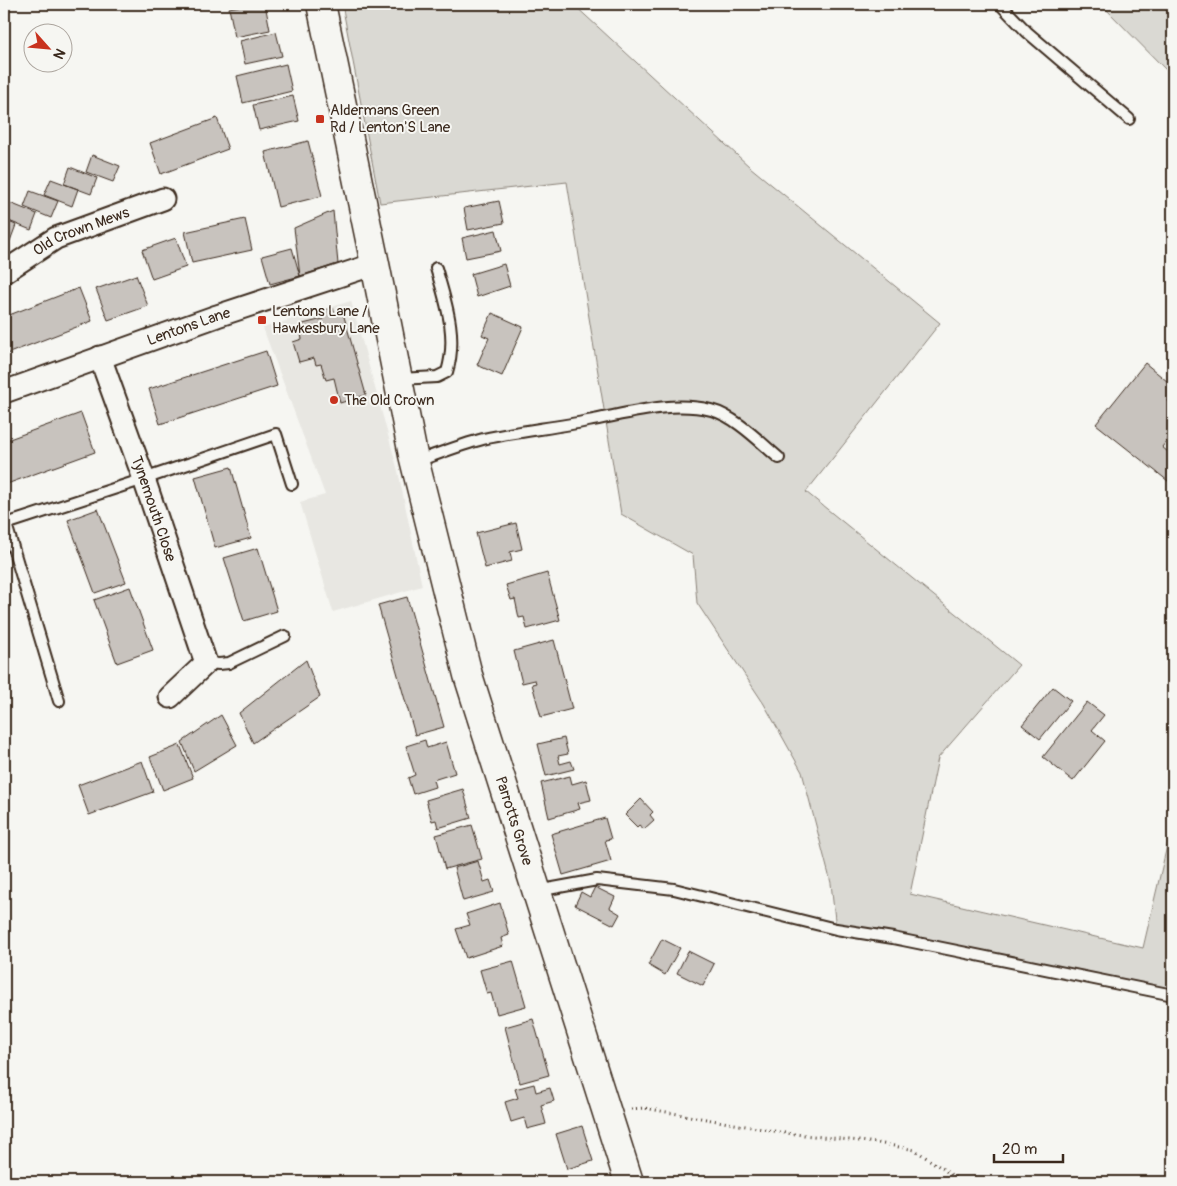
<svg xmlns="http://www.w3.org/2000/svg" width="1177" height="1186" font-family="Pangolin,sans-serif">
<rect width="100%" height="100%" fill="#f6f6f2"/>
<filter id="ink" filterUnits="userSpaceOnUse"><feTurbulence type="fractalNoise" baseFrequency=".02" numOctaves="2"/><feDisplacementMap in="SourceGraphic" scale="10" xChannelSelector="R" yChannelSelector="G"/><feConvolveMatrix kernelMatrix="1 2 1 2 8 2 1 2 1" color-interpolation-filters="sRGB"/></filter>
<g filter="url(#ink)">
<path fill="#e8e7e2" d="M351,301L398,471L422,586L333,612L300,502L325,495L263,328Z"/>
<path fill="#dad9d3" stroke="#8a8278" d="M342,4H573L750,167L940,323L806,492L1019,665L938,758L910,894L1143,948L1170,833L1173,828V995L836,929L831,883L802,772L764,704L697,603L693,555L621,514L567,182L380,203Z
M1101,4H1161L1173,20V77Z"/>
<path fill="#c8c3be" stroke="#3b2a1e" d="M251,4H265L270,30L235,37L229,8Z
M276,32L282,56L245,64L240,41Z
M286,64L292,91L243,103L237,76Z
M293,96L299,121L259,130L253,105Z
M217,118L228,149L161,174L150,143Z
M308,141L322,196L278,207L265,152Z
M92,155L120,166L113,182L86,172Z
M70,167L97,178L91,194L64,184Z
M51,179L78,189L72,206L44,195Z
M30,191L58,201L51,218L24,207Z
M499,201L504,223L468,230L464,208Z
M10,203L37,214L31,230L4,219Z
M333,211L338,264L300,276L294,228Z
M245,219L252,250L192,263L185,232Z
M4,220L16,225L10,241L4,239Z
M496,230L501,251L466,258L462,238Z
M176,238L186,267L152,279L142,250Z
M292,248L300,276L270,284L262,256Z
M504,264L510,286L477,297L471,274Z
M136,275L148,306L108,320L96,289Z
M79,288L92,321L4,355V317Z
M333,308L335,315L343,313L366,395L340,403L334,378L326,380L321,364L316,365L314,358L299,362L293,342L302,339L299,325L323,319L321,311Z
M492,313L523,327L502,376L477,365L489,338L482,335Z
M266,351L277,386L160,424L149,389Z
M1145,363L1173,386V394L1168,401L1173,406V433L1162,447L1173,456V485L1096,424Z
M81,413L95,452L4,485V441Z
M231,467L251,538L215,548L195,477Z
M98,509L126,582L95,593L68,520Z
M516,523L522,549L510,552L512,561L485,568L476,533Z
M258,548L277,611L244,621L224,558Z
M547,573L560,620L527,629L524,617L519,618L515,599L511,600L506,585Z
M130,587L153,650L117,663L94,600Z
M407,597L444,727L415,735L378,605Z
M554,640L572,709L541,717L532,684L536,683L535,680L522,683L514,651Z
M306,660L320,697L253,743L239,713Z
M1053,687L1071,701L1040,739L1022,725Z
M1087,702L1104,715L1092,730L1105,741L1073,781L1043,757Z
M221,715L237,745L194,771L182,742Z
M564,738L568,754L558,756L560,764L571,761L574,769L546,776L538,744Z
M425,740L427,748L446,742L455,773L433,780L435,787L413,794L408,778L415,775L406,746Z
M180,745L193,778L163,790L150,757Z
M142,761L153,792L89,815L78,785Z
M570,776L572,784L586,780L591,800L578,803L580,809L549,818L541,783Z
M463,789L471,818L438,828L436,820L432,821L426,800Z
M641,799L653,812L650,815L654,820L644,829L639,825L637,827L625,815Z
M605,818L611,839L605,840L611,861L563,875L551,834Z
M472,825L482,859L445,869L436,835Z
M478,861L484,882L490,880L494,892L463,901L454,868Z
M595,887L615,897L610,908L620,914L614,925L575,905L581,892L590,897Z
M500,903L509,935L501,938L503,946L466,958L456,929L470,925L466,914Z
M662,939L680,948L665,975L648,965Z
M688,951L714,964L703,986L677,973Z
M513,961L526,1006L497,1014L491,993L487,994L480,970Z
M533,1019L549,1075L520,1083L505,1027Z
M534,1084L536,1092L550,1088L554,1101L541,1105L546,1124L527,1129L524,1118L511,1122L505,1102L518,1098L515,1089Z
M582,1126L593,1161L567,1169L556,1134Z"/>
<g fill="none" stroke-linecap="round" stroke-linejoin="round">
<defs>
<path id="lane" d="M1000,4L1027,32L1129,119
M399,379L437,377L447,372C458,336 446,303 436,268
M415,462C438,454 460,445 483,439C518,431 553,428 588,421C627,414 671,400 711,410C735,416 760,442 779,458
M206,663L219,664L229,663L285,636
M59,701L6,524L144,479L276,434L292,484
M537,891L597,880L674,889L836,929L893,938L1173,995"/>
<g id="street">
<path id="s1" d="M4,272L56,238L163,199"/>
<path id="s2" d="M100,357L144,479L206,663L170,697"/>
<path id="s3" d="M4,392L217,316L375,264"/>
</g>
<g id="secondary">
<path id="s4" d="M321,4L375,264L413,455L468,675L629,1182"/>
</g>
</defs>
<use href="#lane" stroke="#3b2a1e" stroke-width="14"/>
<use href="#street" stroke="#3b2a1e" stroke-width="25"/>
<use href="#secondary" stroke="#3b2a1e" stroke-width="31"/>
<path stroke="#3b2a1e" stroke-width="3" stroke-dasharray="1 4" stroke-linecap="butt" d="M631,1109L644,1108L785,1133L878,1143L915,1150L962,1182"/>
<use href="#lane" stroke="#f6f6f2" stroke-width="10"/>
<use href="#street" stroke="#f6f6f2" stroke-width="21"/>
<use href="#secondary" stroke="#f6f6f2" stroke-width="28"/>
</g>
</g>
<g fill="#c8321e" stroke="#f6f6f2" stroke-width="2">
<rect x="315" y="114" width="10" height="10" rx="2.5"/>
<rect x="257" y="315" width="10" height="10" rx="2.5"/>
<circle cx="334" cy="400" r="5"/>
</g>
<g text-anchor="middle" stroke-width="4" stroke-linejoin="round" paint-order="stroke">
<g font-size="15" fill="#3b2a1e" stroke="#f6f6f2" text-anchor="start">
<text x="330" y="115">Aldermans Green<tspan x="330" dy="17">Rd / Lenton'S Lane</tspan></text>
<text x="272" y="316">Lentons Lane /<tspan x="272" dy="17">Hawkesbury Lane</tspan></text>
<text x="344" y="405">The Old Crown</text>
</g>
<g font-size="15" fill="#3b2a1e" stroke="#f6f6f2">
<text dy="5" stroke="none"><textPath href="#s1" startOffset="88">Old Crown Mews</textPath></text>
<text dy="5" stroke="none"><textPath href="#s3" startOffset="196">Lentons Lane</textPath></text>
<text dy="5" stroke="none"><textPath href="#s2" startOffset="161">Tynemouth Close</textPath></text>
<text dy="5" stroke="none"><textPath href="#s4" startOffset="840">Parrotts Grove</textPath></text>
</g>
</g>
<rect width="1177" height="1186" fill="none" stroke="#f6f6f2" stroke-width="20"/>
<rect x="10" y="10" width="1157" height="1166" fill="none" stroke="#3b2a1e" stroke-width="2" filter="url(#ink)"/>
<g transform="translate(48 48) rotate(117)"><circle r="24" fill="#f6f6f2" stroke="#aba49d"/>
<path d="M0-4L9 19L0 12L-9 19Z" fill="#c8321e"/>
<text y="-8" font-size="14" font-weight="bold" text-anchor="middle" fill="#3b2a1e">N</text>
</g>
<path d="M994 1154v8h69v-8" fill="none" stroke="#3b2a1e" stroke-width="2.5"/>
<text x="1002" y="1154" font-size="15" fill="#3b2a1e" stroke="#f6f6f2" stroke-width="4" paint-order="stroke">20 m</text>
</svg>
